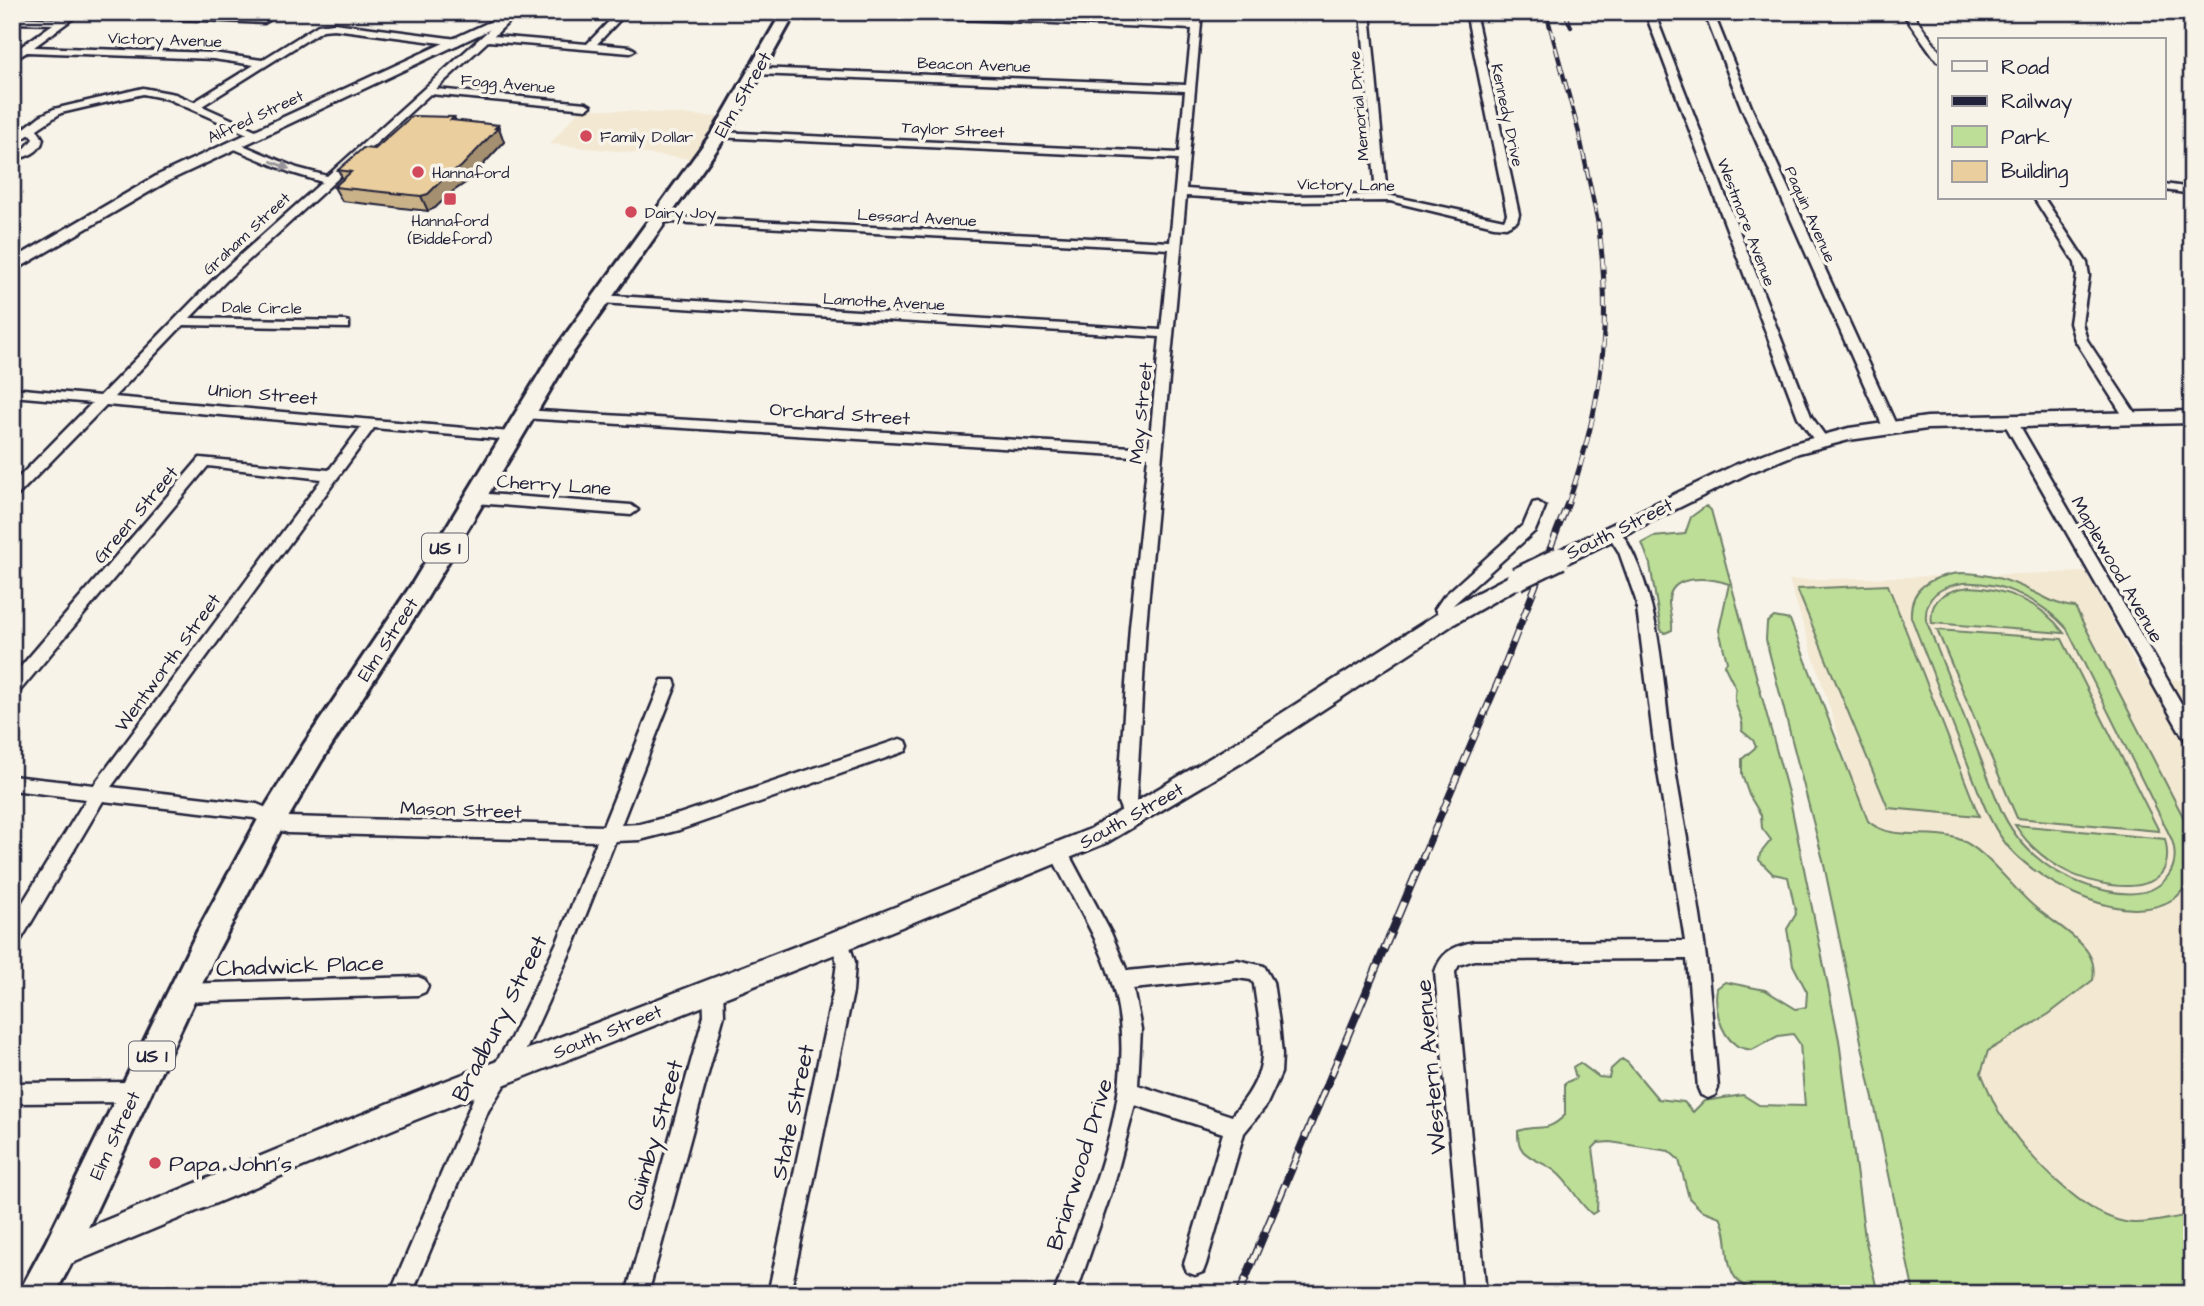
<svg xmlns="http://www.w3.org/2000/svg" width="2204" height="1306" font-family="'Architects Daughter',sans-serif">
<rect width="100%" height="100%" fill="#f7f3e8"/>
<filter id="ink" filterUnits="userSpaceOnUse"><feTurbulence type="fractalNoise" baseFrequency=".0143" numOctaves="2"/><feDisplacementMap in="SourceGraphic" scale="14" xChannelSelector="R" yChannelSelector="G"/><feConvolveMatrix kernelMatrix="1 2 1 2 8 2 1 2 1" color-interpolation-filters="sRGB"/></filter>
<g filter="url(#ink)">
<path fill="#f3e8d2" d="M581,108L719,117L692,159L550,144Z
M2086,572L2143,677L2192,681V1294H2016L1789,580Z"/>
<path fill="#bcde97" stroke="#6f8069" stroke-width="2" fill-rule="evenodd" d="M1706,506L1711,510L1790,800L1839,1040L1865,1238L1878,1294H1753C1746,1286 1738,1284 1733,1274C1724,1256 1730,1236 1720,1217L1701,1210L1689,1198L1679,1160L1669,1151L1610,1142L1598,1143L1593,1148L1598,1186L1597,1211L1592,1214C1577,1202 1571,1184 1556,1172C1547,1164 1531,1160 1523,1151C1518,1145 1518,1139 1518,1131C1540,1123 1545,1135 1565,1115V1083L1576,1078L1573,1067L1580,1063L1599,1077L1609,1078L1611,1069L1622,1059L1628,1063L1658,1099L1684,1102L1693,1112L1704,1101L1743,1095L1759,1105L1805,1106L1800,1044L1793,1034L1778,1036L1752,1050C1747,1049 1739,1048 1736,1045C1719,1033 1714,1005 1717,988L1725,982L1765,990L1796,1009L1806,1007L1807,992L1793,965L1787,929L1796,914L1788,877L1773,874L1759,860L1760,854L1771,840L1762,828L1761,815L1749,795L1742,775V759L1756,747L1753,740L1742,731C1745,715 1731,708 1736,689L1724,665L1727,662L1719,630L1729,584C1711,578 1669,572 1669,602C1669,611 1673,620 1672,630L1665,633L1661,630L1650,564L1642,543L1653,537L1685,534L1691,517Z
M1960,573C1984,573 2007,579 2029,590C2048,598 2054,605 2075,607L2192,834V879C2187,883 2182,893 2175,898C2128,930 2043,885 2010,849C1998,835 1990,820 1983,803L1911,617C1909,586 1933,576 1960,573ZM1963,583C2002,581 2041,600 2067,629L2172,840C2176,852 2176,865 2168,876C2143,912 2072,884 2045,864C2023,848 2009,829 1999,805L1926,620C1924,596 1942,586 1963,583Z
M1888,585L1979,816L1888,808L1797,589Z
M1969,587C2005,588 2042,603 2064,633L1932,623C1928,598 1948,590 1969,587Z
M1774,617L1790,620L1868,821C1891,842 1928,829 1956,838C1986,848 2012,889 2037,909C2052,921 2070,931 2083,946C2093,957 2095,967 2093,980L2049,1014L1988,1051L1981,1073C1987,1086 1992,1100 1999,1112C2023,1151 2084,1220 2133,1223C2151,1224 2173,1217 2192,1215V1294H1914L1823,860L1766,640L1767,623Z
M1937,630L2062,639L2159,831L2017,818Z
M2015,825L2165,839C2182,905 2095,888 2062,869C2043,858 2027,844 2015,825Z"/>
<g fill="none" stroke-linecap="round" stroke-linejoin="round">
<path stroke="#5c8d9a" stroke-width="2.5" d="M2164,12L2175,16L2192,30"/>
<defs>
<path id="street" d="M70,12H148L264,17L269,20L264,23L79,14L34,47L213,53L262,60L318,25L334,23L457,39L462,42L457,45L334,29L323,30L202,106L260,132V136H252L168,99L143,94L61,113L37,129L43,139C40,154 25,157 12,160V154L23,151L33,139L30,134L12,146V138L40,116L54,109L143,88L175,94L194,102L254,65L213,59L27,52L12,61V53L53,24L12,23V17L60,19Z
M509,12H519L494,36L587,44L618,12H627L597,44L630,47L635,50L630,53L488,41L436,89L586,103L591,106L586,109L430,94L226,281L190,318L345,321L349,322V328L183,325L114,397L510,432L517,436L510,440L374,428L111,787L257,804L288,817L603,826L660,685L662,680H674L676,685L621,825L640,824L679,814L900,739L906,741L908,746L906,751L679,830L640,840L615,841L575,942L525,1052L488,1111L412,1294H390L474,1097L511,1038L558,940L597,841L288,833L270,827L254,818L103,801L19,943L12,946V920L86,799L12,790V776L94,785L322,479L208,466L18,693L12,694V677L200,458L329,470L361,427L106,405L17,496L12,498V484L92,403L12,396V388L100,396L218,275L322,182L289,172L230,147V143H238L297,168L327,176Z
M863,12H937L1192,23L1193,12H1202L1186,189L1288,196L1376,195L1361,12H1370L1387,195L1504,220L1507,214L1466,12H1475L1519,214L1517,221L1506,227L1494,226L1390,201L1288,202L1186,196L1146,626L1136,802L1141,817L1138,822L1132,825L1126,822L1118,802L1130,626L1148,457L523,418L516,414L523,410L1149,448L1160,337L600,303L594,299L600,295L1161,330L1169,249L653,221L651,219L657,216L1170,242L1178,159L716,137V133L720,132L1179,153L1185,91L756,74L751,71L756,68L1186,85L1192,29L867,15Z
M1645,12H1654L1811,416L1828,440L1826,443H1816L1798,417Z
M1704,12H1713L1752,109L1897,427L1895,430H1885L1883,427L1742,109Z
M1909,12L1912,13L1940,52V62L1937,61L1904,15Z
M2164,184L2192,188V194L2164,190Z
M2034,198H2044L2087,263L2089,276L2082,323L2087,340L2139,419L2137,422H2127L2075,340L2070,323L2077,276L2075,263Z
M2010,417L2017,421L2192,722V744L2186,742L2003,421Z
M475,493L631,505L638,510L631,515L475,503L468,498Z
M1538,502L1545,507L1535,531L1454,604L1451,609L1455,618L1452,622H1442L1435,609L1444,596L1524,524L1533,503Z
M1613,526L1618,527C1663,595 1661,679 1673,757C1683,822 1697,886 1705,951C1711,996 1714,1042 1718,1088L1715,1095L1708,1098L1701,1095L1698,1088L1687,959L1474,960L1459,965L1455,972L1486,1294H1464L1435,972C1441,952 1454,946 1474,942L1685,941L1656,759L1636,600L1619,552L1606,531Z
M1059,845L1065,847L1111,933L1127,971L1237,960L1264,966L1273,982L1279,1023L1282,1055L1281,1073L1266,1106L1244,1133L1206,1264L1203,1272L1195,1275L1187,1272L1184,1264L1223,1133L1135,1105L1114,1184L1076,1294H1054C1087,1201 1140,1095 1115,994C1103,943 1072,899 1050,853L1053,847ZM1237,978L1251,980L1254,984C1261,1042 1276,1065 1233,1114L1232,1116L1138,1085L1141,1029L1133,989Z
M839,932L846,935L855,962L853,992L790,1294H768L833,992L837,962L830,941L832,935Z
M418,977L425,980L428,986L425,992L418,995L183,1002L176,1000L173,993L176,986L183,984Z
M713,980L720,983L723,989L724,1015L648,1294H626L704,1015L703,989L706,983Z
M134,1082L141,1085L144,1092L141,1099L134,1102L12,1103V1083Z"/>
<path id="secondary" d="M511,12H527L168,181L12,272V260L158,175Z
M2192,411V423L1927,429L1849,440L1799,453L1749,473L1567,563H1553L1550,558L1553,553L1735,465L1787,445L1849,428L1927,417Z
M1517,572L1524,574L1527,579L1524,584L1454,624L1243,762L1106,843L848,949L415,1120L58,1269L48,1264L43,1254L48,1244L414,1093L830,933L1090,829L1227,748L1440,612Z"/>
<path id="primary" d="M782,12H796L730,131L569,358L428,596L322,760L282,828L217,952L70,1266L55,1294H18L46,1242L197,932L262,812L304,744L412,584L550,356L714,130Z"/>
</defs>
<use href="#street" stroke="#22223b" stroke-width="5"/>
<use href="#secondary" stroke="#22223b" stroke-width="5"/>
<use href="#primary" stroke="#22223b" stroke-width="6"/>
<use href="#street" fill="#f7f3e8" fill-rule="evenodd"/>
<use href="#secondary" fill="#f7f3e8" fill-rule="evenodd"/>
<use href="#primary" fill="#f7f3e8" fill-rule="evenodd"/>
<defs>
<path id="rail-far3" d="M1546,12L1579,133L1598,223
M1565,12L1571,27"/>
<path id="rail-far2" d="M1568,504C1602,404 1613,327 1598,222"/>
<path id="rail-far1" d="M1422,859L1497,684L1568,503"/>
<path id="rail" d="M1239,1294L1423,857"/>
</defs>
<use href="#rail-far3" stroke="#22223b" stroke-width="4.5"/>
<use href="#rail-far2" stroke="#22223b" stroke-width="5"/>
<use href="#rail-far1" stroke="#22223b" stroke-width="7"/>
<use href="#rail" stroke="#22223b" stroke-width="8"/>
<use href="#rail-far3" stroke="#f7f3e8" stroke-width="2.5" stroke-dasharray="9" stroke-linecap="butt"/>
<use href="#rail-far2" stroke="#f7f3e8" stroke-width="3.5" stroke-dasharray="10" stroke-linecap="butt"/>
<use href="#rail-far1" stroke="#f7f3e8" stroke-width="4.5" stroke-dasharray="13" stroke-linecap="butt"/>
<use href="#rail" stroke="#f7f3e8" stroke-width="5" stroke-dasharray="17" stroke-linecap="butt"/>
<defs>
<path id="secondary-bridge" d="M1517,579L1560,558"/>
</defs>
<use href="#secondary-bridge" stroke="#22223b" stroke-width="26" stroke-linecap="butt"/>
<use href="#secondary-bridge" stroke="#f7f3e8" stroke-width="21"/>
</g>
<path fill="#c9b188" stroke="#22223b" stroke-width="2" d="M454,117L456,121L498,125L504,142L468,181L452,192L435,208L428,211L342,201L334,187L343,179L338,170Z"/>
<path fill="#a4906f" stroke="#22223b" stroke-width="2" d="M498,125L504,142L468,181L452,192L435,208L428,211L421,196L445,177Z"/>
<path fill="#eace9e" stroke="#22223b" stroke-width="2" d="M412,116L454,117L451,120L498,125L495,128H498L461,167L445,177L428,194L421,196L334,187L351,172L338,170L363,148L375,149Z"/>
<defs><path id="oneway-solid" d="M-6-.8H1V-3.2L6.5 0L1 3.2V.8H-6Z" transform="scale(1.75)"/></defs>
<use fill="#97959a" href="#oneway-solid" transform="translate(280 165) rotate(22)"/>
</g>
<g fill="#d1495b" stroke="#f7f3e8" stroke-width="2.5">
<circle cx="586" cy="136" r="7"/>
<circle cx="418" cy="172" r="7"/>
<rect x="443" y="192" width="14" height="14" rx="3.5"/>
<circle cx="631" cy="212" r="7"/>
<circle cx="155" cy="1163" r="7"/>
</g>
<g text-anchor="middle" stroke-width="7" stroke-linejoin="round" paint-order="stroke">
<g font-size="16" fill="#22223b" stroke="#f7f3e8">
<text transform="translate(165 39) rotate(2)" y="6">Victory Avenue</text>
<text transform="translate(974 64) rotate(2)" y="6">Beacon Avenue</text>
<text transform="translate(508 83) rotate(5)" y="6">Fogg Avenue</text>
<text transform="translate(1358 106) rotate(-95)" y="6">Memorial Drive</text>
<text transform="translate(1508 115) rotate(78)" y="6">Kennedy Drive</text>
<text transform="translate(255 116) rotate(-25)" y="6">Alfred Street</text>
<text transform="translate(953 129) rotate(3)" y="6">Taylor Street</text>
<text transform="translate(1346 184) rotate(1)" y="6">Victory Lane</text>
<text transform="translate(1811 214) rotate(66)" y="6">Paquin Avenue</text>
<text transform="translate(917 217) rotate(3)" y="6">Lessard Avenue</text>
<text transform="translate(1747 222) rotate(69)" y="6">Westmore Avenue</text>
<text transform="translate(246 233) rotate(-43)" y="6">Graham Street</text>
<text transform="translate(884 301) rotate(3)" y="6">Lamothe Avenue</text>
<text transform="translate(262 307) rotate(1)" y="6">Dale Circle</text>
</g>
<g font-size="16" fill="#22223b" stroke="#f7f3e8" text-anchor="start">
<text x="600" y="142">Family Dollar</text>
<text x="432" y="178">Hannaford</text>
<text x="645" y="218">Dairy Joy</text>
<text x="450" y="226" text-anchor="middle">Hannaford<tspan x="450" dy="18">(Biddeford)</tspan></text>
</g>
<g fill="#f7f3e8" stroke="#62616f" stroke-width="2">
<rect x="422" y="533.5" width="46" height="29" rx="5"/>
<rect x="129" y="1041.5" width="46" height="29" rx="5"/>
</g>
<g font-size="18" font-weight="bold" fill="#22223b">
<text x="445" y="554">US 1</text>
<text x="152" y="1062">US 1</text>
</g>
<g font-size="19" fill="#22223b" stroke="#f7f3e8">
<text transform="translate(742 94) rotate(-60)" y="7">Elm Street</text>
<text transform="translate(263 393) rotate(5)" y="7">Union Street</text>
<text transform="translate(840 413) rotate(4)" y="7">Orchard Street</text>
<text transform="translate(1140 413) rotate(-84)" y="7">May Street</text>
<text transform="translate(554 484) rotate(4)" y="7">Cherry Lane</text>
<text transform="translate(135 514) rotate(-50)" y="7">Green Street</text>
<text transform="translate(1619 528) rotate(-26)" y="7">South Street</text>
<text transform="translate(2118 569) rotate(60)" y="7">Maplewood Avenue</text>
<text transform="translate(387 639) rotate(-57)" y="7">Elm Street</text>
<text transform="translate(167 662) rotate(-54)" y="7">Wentworth Street</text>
<text transform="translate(461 809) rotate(2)" y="7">Mason Street</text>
<text transform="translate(1131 815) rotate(-29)" y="7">South Street</text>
<text transform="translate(607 1031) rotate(-22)" y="7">South Street</text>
<text transform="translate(114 1135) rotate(-65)" y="7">Elm Street</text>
</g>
<g font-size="23" fill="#22223b" stroke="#f7f3e8">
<text transform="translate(300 965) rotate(-2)" y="8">Chadwick Place</text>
<text transform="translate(499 1018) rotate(-63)" y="8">Bradbury Street</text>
<text transform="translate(1430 1067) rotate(-95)" y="8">Western Avenue</text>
<text transform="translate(792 1112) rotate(-78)" y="8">State Street</text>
<text transform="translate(654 1135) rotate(-74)" y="8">Quimby Street</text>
<text transform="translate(1079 1164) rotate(-73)" y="8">Briarwood Drive</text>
</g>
<g font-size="23" fill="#22223b" stroke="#f7f3e8" text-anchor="start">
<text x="169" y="1171">Papa John's</text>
</g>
</g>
<rect width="2204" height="1306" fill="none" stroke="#f7f3e8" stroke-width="42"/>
<rect x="21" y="21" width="2162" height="1264" fill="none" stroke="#22223b" stroke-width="2.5" filter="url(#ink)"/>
<rect x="1938" y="38" width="228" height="161" fill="#f7f3e8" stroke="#a29fa3" stroke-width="2"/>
<rect x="1952" y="61" width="35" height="10" fill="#f7f3e8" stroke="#a29fa3" stroke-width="2"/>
<text x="2001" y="74" font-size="21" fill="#22223b">Road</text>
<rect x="1952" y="96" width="35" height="10" fill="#22223b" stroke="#a29fa3" stroke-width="2"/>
<text x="2001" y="108" font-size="21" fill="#22223b">Railway</text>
<rect x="1952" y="126" width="35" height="21" fill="#bcde97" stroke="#a29fa3" stroke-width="2"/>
<text x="2001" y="144" font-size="21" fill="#22223b">Park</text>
<rect x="1952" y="161" width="35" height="21" fill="#eace9e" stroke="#a29fa3" stroke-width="2"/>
<text x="2001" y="178" font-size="21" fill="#22223b">Building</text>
</svg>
